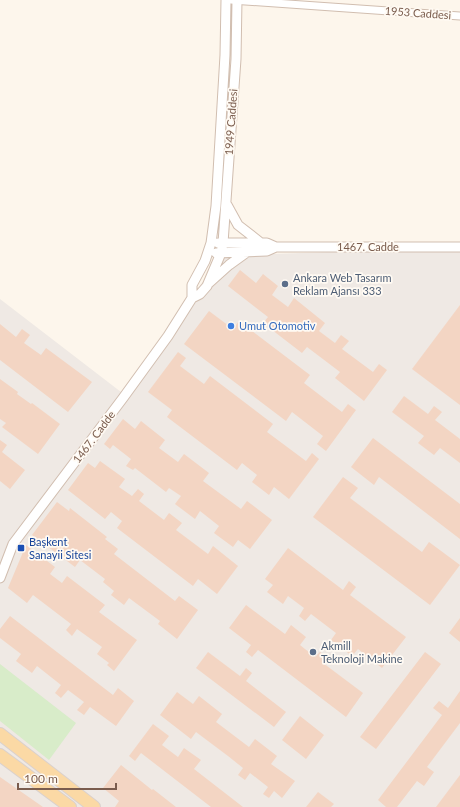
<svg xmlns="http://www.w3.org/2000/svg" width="460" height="807" font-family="Lato,sans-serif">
<rect width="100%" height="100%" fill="#fdf6ec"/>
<path fill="#efe9e4" d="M460,247V807H0V299L121,392L222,256Z"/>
<path fill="#d8ecc9" d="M0,664L76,723L49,760L0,721Z"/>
<path fill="#f3d5c3" d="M240,270L256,283L263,274L278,286L272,295L288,307L294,298L325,323L319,331L335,343L341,335L349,341L342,349L373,372L379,364L387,370L364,401L335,378L340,372L307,347L302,353L263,323L268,317L228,286Z
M460,305V405L412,369Z
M209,311L233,329L239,321L310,375L304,383L342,412L348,404L356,410L326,451L317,444L323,436L292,412L286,421L184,344Z
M0,324L16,337L22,329L30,335L24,343L41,355L46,348L92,382L68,412L0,360Z
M178,352L186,358L180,366L204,384L210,376L273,424L267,432L306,461L312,453L319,459L289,499L274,487L269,495L252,482L257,475L242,463L237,470L167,417L172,410L148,392Z
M0,379L18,392L17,394L31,404L32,403L60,424L38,454L2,427L6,423L0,419Z
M404,396L428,414L434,406L442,412L435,420L460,439V463L440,448L434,455L418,443L424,436L392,412Z
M123,419L135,429L141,421L165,440L159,448L178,462L184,454L209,473L203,481L241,509L247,501L272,520L250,549L238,540L233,547L214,533L219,526L200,511L195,519L175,504L181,496L169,488L166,492L135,468L133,470L126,466L131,459L113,445L110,449L104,444Z
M373,438L460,504V539L379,477L374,485L351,467Z
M0,440L7,445L2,452L25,470L10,489L0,481Z
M100,461L125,479L119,487L132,496L138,489L144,494L139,501L164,520L169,513L182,523L176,530L208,554L213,546L238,566L217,594L198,579L193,586L117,528L122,521L111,512L105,519L68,490L88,463L95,468Z
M343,477L358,488L350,498L422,552L429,542L460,565L430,605L313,517Z
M57,502L69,511L70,508L107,537L105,539L118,549L114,554L175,601L179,596L198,610L177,639L158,624L160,621L129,598L124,605L111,595L114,591L103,582L105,579L80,560L75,567L32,535Z
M26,545L55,567L50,574L62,583L67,576L105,605L99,612L137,640L114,671L107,665L109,663L97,654L102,647L77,629L72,636L66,630L71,624L33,595L27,603L8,588Z
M288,548L343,590L349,581L356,587L350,595L406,637L382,668L358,649L352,656L331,640L336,633L311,614L305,621L299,616L304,608L288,596L283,604L267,592L273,585L265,579Z
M246,605L285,634L291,625L306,637L300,645L315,657L320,652L327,657L323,663L363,693L346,717L258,650L252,657L246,652L251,645L229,628Z
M10,616L113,695L118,688L134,701L116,726L90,707L84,715L77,710L84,702L68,690L61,698L55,693L61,685L37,666L32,673L16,661L21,654L0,638V629Z
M460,618V642L449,633Z
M208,652L240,676L246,668L252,673L246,681L286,712L274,727L196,668Z
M425,652L441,664L376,749L360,737Z
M460,691V723L427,767L434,772L424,786L417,781L397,807H386L378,800L442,715L433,708L439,701L448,708Z
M177,692L193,704L199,696L222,714L216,722L249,747L255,739L277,756L271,764L295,781L282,798L274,791L269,798L263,794L268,787L250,773L245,780L238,775L243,768L228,756L196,732L191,739L160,715Z
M300,716L324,735L306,759L282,740Z
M153,724L169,736L162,745L178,757L184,748L201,760L194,769L243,807H211L141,753L135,761L129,756Z
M121,765L152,790L153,789L176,807H115L119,801L103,788Z
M460,775V807H436Z
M0,777L43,807H0Z
M318,792L334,804L331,807H306Z"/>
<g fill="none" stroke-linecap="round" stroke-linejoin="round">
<defs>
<path id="minor" d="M231,0L460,16"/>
<path id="tertiary" d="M227,205L238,225L261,243
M218,243H267L276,247H460
M216,253L267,251L276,247
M209,283L229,265L247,252
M192,298V285L205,261L211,243L216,206L225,55L226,0
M0,578L13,544L123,398L168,336L192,298L200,294L207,286L221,253L223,243L236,59L237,0"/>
<path id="primary" d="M0,734L94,807
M0,755L70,807"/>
</defs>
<use href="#minor" stroke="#d1beb0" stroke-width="9"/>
<use href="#tertiary" stroke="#d1beb0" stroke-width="11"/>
<use href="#primary" stroke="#dad1cd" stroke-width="14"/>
<use href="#minor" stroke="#fff" stroke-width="7"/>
<use href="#tertiary" stroke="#fff" stroke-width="9"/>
<use href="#primary" stroke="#fbd9a5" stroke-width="12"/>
</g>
<g fill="#5c6f8a" stroke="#fffaf3" stroke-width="1.5">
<circle cx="285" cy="284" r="4"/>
<circle cx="313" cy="652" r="4"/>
</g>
<circle fill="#3f7fe0" stroke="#fffaf3" stroke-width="1.5" cx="231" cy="326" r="4"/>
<rect fill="#1a4fb4" stroke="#fffaf3" stroke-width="1.5" x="17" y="544" width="8" height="8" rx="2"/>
<g text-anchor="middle" stroke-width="3.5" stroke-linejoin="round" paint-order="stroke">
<g font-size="11" fill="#7a5c4d" stroke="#fffaf3">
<text transform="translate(418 13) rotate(4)" y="4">1953 Caddesi</text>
<text transform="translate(231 122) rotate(-86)" y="4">1949 Caddesi</text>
<text x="368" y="251">1467. Cadde</text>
<text transform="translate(94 437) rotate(-53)" y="4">1467. Cadde</text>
</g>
<g font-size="11" fill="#4e5e75" stroke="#fffaf3" text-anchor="start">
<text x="293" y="282">Ankara Web Tasarım<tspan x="293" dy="13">Reklam Ajansı 333</tspan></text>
<text x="321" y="650">Akmill<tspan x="321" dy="13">Teknoloji Makine</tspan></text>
</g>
<g font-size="11" fill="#366cbe" stroke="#fffaf3" text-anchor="start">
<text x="239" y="330">Umut Otomotiv</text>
</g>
<g font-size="11" fill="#164399" stroke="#fffaf3" text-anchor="start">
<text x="29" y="546">Başkent<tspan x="29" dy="13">Sanayii Sitesi</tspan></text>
</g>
</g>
<path d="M18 783v6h98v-6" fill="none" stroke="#7a5c4d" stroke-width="2"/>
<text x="24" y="783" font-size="12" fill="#7a5c4d" stroke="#fffaf3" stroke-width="3" paint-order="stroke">100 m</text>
</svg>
